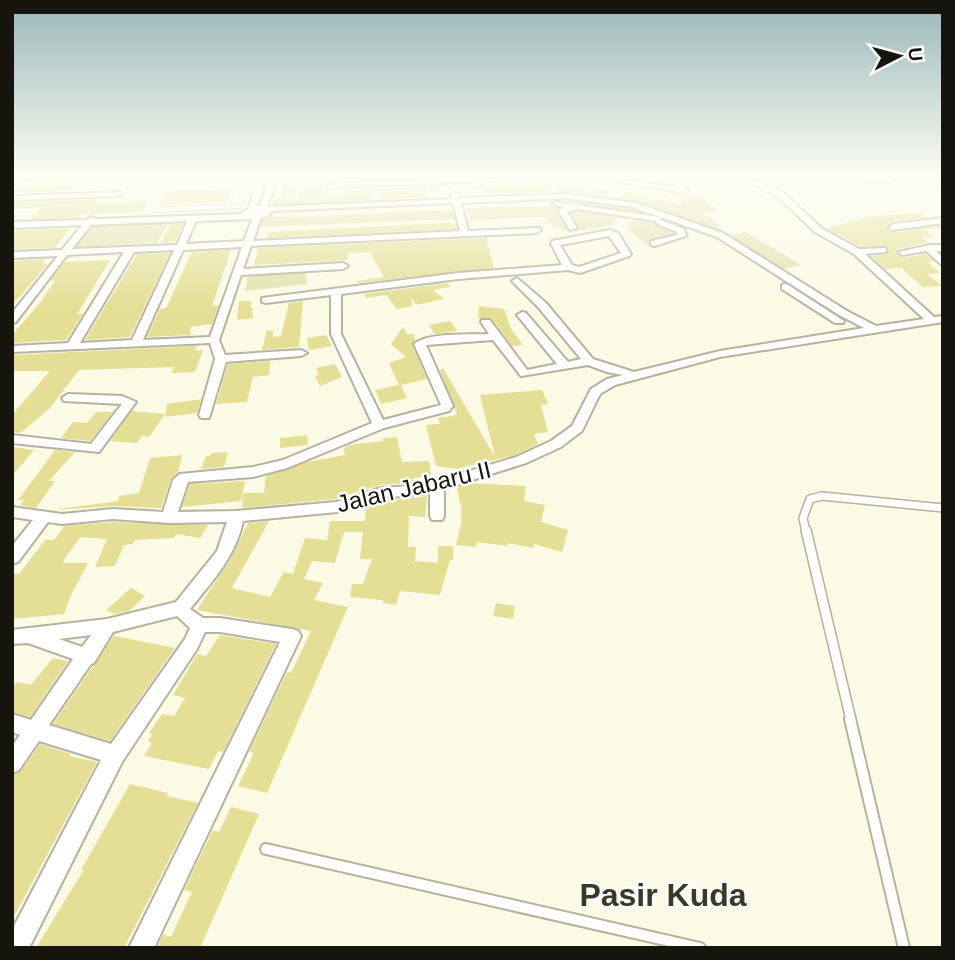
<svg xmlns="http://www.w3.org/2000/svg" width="955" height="960" font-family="Helvetica,sans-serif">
<rect width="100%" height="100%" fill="#fbfae4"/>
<path fill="#e2e0ad" d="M589,179L585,188L609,191L606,197L560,195L552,180Z
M322,187V195L373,193V202L273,206L275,198L298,197L300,188Z
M622,192L680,204L684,196L708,197L707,203L719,210L701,213L719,224L720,228L708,227L658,209L618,199Z
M579,199L629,206L651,214L645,215L566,202Z
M551,206L617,217L612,225C590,229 558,239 544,217L469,220L467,208Z
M454,210L456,219L259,227L263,218Z
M636,220L661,222L693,234L646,245L628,228L627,222Z
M169,221L157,243L75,247L92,224Z
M746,232L801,265L782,269L726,236Z
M305,271L307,284L245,291L248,274Z"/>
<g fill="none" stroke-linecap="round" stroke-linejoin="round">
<path stroke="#c1bc72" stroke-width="2.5" d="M59,221L82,220"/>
</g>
<path fill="#e4df95" d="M55,176H84L70,191L12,193L17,186L45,185Z
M438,176V177L349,181L350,178Z
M286,178H299L294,196L280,197Z
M547,181L552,192L483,194L481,188L469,189L468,185Z
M439,186L440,189H426L427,197L378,200L377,191L349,192V190Z
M233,189L226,202L159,204L166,192Z
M97,199L95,202L107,203L149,201L142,212L81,214L79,218L32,219L40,208L12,209V203Z
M920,213L926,217L893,221L886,227L893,233L939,226L941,228L924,229L935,237H920L929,242L897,249L895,252L902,258L925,254L934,261L927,262L941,273L927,274L943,286L923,287L901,268L885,269L871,256L888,254V246H860L826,228L868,217Z
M448,223H455L457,229L267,238L269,232Z
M171,224H183L175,242L161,243Z
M70,228L55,248L12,249V231Z
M486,238L494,268L358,283L357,281L384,277L370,252L348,253V260L254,265L258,248Z
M231,250L212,306L219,305L212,324L190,327L191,335L147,337L160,309L166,308L192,252Z
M170,253L130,337L85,340L137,254Z
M45,259L42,264L49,263L12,305V261Z
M110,260L77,314H83L66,340L12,343V335L39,304L55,281H50L65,262Z
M448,283L451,287L433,290L444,299L416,305L411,297L412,306L397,309L386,295L366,298L364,294Z
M239,301H252L250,307H252L253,318L237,320Z
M303,301L299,347L262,350L267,330L273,331V337L281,336L289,303Z
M479,306L504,309L511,329L523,345L512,346L492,318H478Z
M450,321L457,331L435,334L429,325Z
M403,327L407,334H414L415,340L412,345L427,379L401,385L407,398L381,404L375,390L399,385L389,363L406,357L391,344Z
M326,335L332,346L309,350L307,338Z
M197,346L195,351L203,350L195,372L171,373L174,367L79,370L49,409L20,433L12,432V415L50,371H12V355Z
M270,361L269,375L253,377L247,402L216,404L228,364Z
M335,364L342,377L320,386L315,376L319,375L316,368Z
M443,368L495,457L480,395L542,390L548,404L541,405L548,432L534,434L538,444L515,455L456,469L436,466L426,425L440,424L438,418L457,415L440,370Z
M201,399L197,413L165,417L167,404Z
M132,411L165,414L149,437L142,436L137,443L110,441Z
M96,412H113L90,441L61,438L73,422L87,423Z
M307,435L308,445L280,448V438Z
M397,437L402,462L429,461L431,474L409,480L428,481L380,485L335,499L242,508L243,493H264L266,476L307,462L345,455L344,448L349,445L383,441V438Z
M12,447L34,450L12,476Z
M55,450L75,452L49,481H55L36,508L20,505L24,500H18Z
M228,452L224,467L201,469L206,456H210L212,453Z
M182,455L178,473L171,479L161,508L113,506L52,510L118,501L119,496L139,493L150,458Z
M245,481L241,501L182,507L190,484Z
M470,483L526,486L524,501L545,505L541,522L568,530L562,552L534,544L533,548L508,543L507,546L477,542L476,547L456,545L462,519L460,518L462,512L457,488Z
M427,496L425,517L409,516L408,547H416L415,561L438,563V546H453V560H450L440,595L400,591L396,605L383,603V600L350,597L352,584H363L372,559H360L363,532H344L335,563L312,561L304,579L323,583L314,600L348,607L267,793L238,786L254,753L249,752L287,672L291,673L311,631L197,610L231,558L248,523L269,521L232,588L270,597L284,572L293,574L305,538L327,540L330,521H365L366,506L383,501Z
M113,522L208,525L200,538L176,534L174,538L135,540L133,544L124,545L115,566L95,567L107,539L80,537L62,563H88L70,597L64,614L12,619V574H19L45,540H54L64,526Z
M131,588L145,596L129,611L115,614L106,610Z
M496,603L515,606L513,619L493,616Z
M220,635L276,644L223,752L218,751L209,769L144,756L152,743L148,741L152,734L149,733L162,714L174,716L185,698L173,695L197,654L206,656Z
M114,636L175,648L110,741L53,724Z
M53,658L68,661L30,717L12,712V688L17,682L31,685Z
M40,744L71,754L69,756L97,762L12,920V775L21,771Z
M130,784L168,793L166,796L198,803L124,948H36L83,871L81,870Z
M231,807L259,814L200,948H157L163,934L171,937L192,892L184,890L213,830L219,832Z"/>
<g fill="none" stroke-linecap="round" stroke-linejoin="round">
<defs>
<path id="service-far3" d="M156,210L239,206L248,189L258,188"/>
<path id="service-far2" d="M806,532L803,518L810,499L822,496L943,508"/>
<path id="service-far1" d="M806,530L851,720"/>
<path id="service" d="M850,719L904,948
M266,849L700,948"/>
<path id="minor" d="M29,176H41L12,184V180Z
M259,176H266L257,206H260L271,176H278L267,207L452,199L451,194L455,192H458L460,198L565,194L636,203L723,233L847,311L876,326L924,319L854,254L815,232L777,196L736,176H745L783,192L821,228L859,249L886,248V252L865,254L934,317L943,316V322L720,357L615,385L600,394L582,431L561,447L526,463L444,489V516L442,520H432L430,516V493L382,498L337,512L243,521C236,556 212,582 190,609L203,618H220L292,629L298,631L301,636L154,948H129L280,642L220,632H205L197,649L122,762L29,948H12V930L101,760L39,741L19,770L12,773V746L20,735L12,732V714L31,720L73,659L28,643L12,644V630L107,619L176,602L217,551L227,522L169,523L113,519L62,524L48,522L18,562L12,564V546L33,520L12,517V507L62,514L113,509L163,512L173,480L180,474L253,467L283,460L372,423L331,334V295L266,303L262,302V298L458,273L562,265L551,243L552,241L610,230L618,233L631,254L629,256L580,273L568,270L458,279L341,294V334L383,420L441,405L414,344C428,332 470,335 489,334L481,322L482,320H490L527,370L557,364L517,315L522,312L526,313L568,362L581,359L538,307L512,281L517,278L546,303L593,359L634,372L720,351L864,328L839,315L717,237L632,207L565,198L461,203L468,231L540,228L541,230L537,233L251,246L243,269L343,263L348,266L343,269L241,275L219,340L225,355L301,350L307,353L301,356L226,362L209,418H201L199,415L215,359L210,343L12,352V346L68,343L124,252L67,255L16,322L12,323V313L58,256L12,258V252L62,250L82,225L12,228V222L86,220L91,217L95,219L244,214L243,212L248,209ZM453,203L460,231L253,241L261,218L270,215L272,211ZM252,219L244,241L186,244L196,221ZM187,221L177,245L72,249L91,225ZM609,236L621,253L579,267L572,265L560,245ZM242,247L210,337L143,340L183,250ZM174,250L132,340L80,343L134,252ZM493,340L521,376L588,365L607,372L623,375L607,379L591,389L572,426L551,441L516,457L423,485L381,488L336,502L236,511L178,512L188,482L253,477L287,468L384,428L449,411L453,406L426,345ZM177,616L190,628L185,639L111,744L49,725L91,664L94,663L113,632ZM91,635L82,647L59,639Z
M324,176H330L329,184L519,176H568L564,178L325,188L321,186Z
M661,176C674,175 681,180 688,191L684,193L618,182L622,180L678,188Z
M881,176H888L893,180L889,182H859L855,180L859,178H882Z
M911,176H920L943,187V192Z
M121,192L122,194L118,196L12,200V196Z
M556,202L660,217L661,220L684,229L686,236L654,246L651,245V241L677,235V232L657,224L656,221L577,209L567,212L577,228L570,230L558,210L563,207L552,204Z
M943,218V223L893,230L889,227L893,224Z
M930,245H943V251H936L943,258V266L926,251L902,255L898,252Z
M785,284L788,285L844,321L843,323H835L782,289V285Z
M68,394L122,396L136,402L99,452L12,443V435L91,444L122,404L64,401L62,398Z"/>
</defs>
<use href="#service-far3" stroke="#b4b39f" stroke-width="6"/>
<use href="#service-far2" stroke="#b4b39f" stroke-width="10"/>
<use href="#service-far1" stroke="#b4b39f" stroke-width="12"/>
<use href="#service" stroke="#b4b39f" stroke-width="14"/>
<use href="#minor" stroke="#b4b39f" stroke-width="4"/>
<use href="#service-far3" stroke="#fff" stroke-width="4.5"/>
<use href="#service-far2" stroke="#fff" stroke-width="7"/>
<use href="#service-far1" stroke="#fff" stroke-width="9"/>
<use href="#service" stroke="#fff" stroke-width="10"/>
<use href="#minor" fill="#fff" fill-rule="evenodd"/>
</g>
<linearGradient id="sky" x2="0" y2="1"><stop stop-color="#98b7b9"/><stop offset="0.57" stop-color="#fdfdf3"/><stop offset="1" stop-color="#fdfdf3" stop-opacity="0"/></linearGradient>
<rect width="955" height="310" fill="url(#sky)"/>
<g text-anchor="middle" stroke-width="5" stroke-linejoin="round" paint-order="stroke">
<g font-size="24" fill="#15140d" stroke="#fff">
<text transform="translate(414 487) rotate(-13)" y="8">Jalan Jabaru II</text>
</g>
<g font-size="32" font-weight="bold" fill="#3a3928" stroke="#fff">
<text x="663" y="906">Pasir Kuda</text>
</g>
</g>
<rect width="955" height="960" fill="none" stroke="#15140d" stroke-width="28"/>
<g transform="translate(899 56) rotate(84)" stroke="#ffffff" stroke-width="5" paint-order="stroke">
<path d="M0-5L12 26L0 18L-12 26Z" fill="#15140d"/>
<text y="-10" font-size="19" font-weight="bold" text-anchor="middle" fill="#15140d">U</text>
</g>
</svg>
